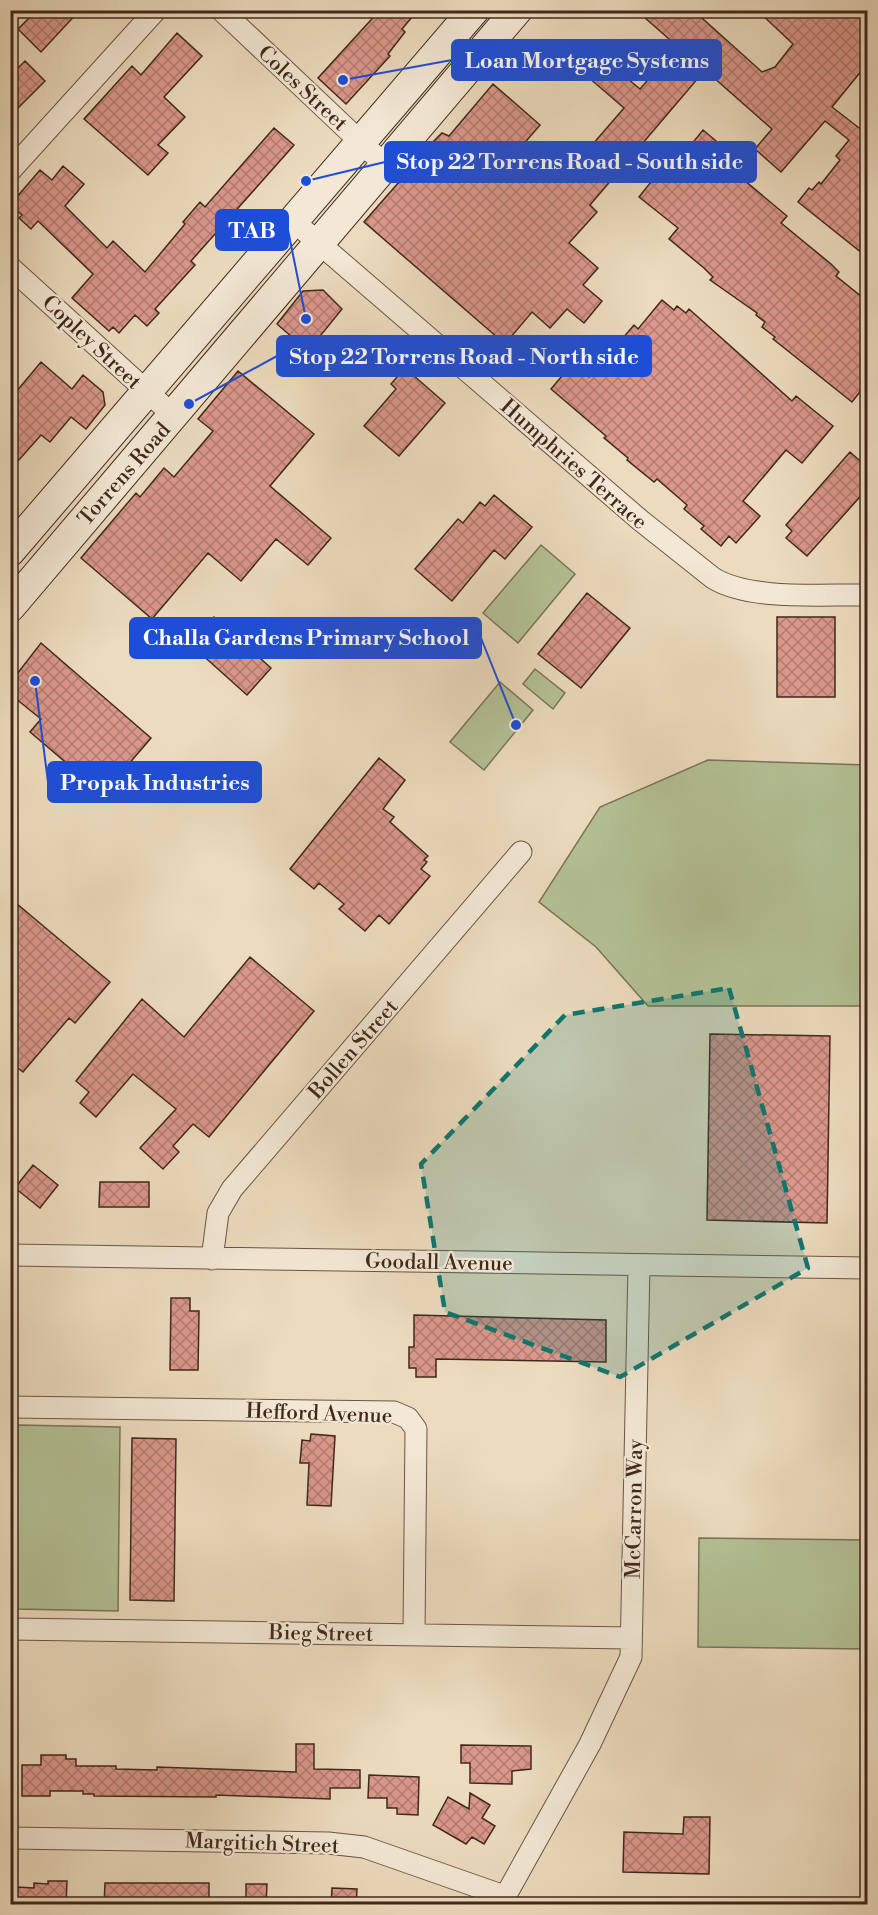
<svg xmlns="http://www.w3.org/2000/svg" width="878" height="1915" font-family="'Libre Bodoni',serif">
<defs>
<pattern id="building-cross-hatch" width="8" height="8" patternUnits="userSpaceOnUse" patternTransform="scale(1.5)"><rect width="8" height="8" fill="#da978b"/><path d="M0 0l8 8M0 8l8-8" fill="none" stroke="#b27b71"/></pattern>
</defs>
<rect width="100%" height="100%" fill="#ecdbbe"/>
<filter id="stains"><feTurbulence type="fractalNoise" baseFrequency=".00333" numOctaves="4"/><feColorMatrix values="0 0 0 0 .2 0 0 0 0 .09 0 0 0 0 .02 0 0 0 .5 -.17"/></filter>
<radialGradient id="worn" r=".72"><stop offset=".6" stop-color="#630" stop-opacity="0"/><stop offset="1" stop-color="#630" stop-opacity=".3"/></radialGradient>
<path fill="#b3c195" stroke="#7a7458" stroke-width="1.5" d="M541,545L575,574L518,643L483,613Z
M535,669L565,693L553,709L523,684Z
M500,682L533,710L484,770L450,742Z
M708,760L867,765V1006H648L596,947L539,902L600,807Z
M17,1425L120,1427L118,1611L16,1609Z
M699,1538L867,1540V1649L698,1647Z"/>
<path fill="url(#building-cross-hatch)" stroke="#40281b" stroke-width="1.5" d="M37,10H80L41,52L18,29Z
M380,10H404L412,17L402,29L405,32L388,54L390,56L346,104L318,78Z
M636,10H693L762,72L775,67L793,44L757,10H867V64L832,107L867,134V257L798,202L809,188L812,190L819,182L821,184L840,160L836,156L849,140L825,121L781,172L755,149L772,129L705,70L590,205L597,212L569,243L598,268L583,285L602,301L584,323L567,309L550,328L532,312L505,344L364,222L407,173L411,178L429,157L426,149L442,133L449,136L493,84L540,125L521,147L561,181L624,108L581,71L585,66L578,60L591,45L598,52L601,48L620,65L616,69L640,89L677,46Z
M177,33L202,56L164,97L185,117L158,145L168,153L148,175L84,119L132,66L141,75Z
M25,61L45,81L10,116V76Z
M274,128L294,145L191,261L195,265L155,309L159,313L147,326L135,315L119,333L113,327L109,331L72,298L93,274L38,221L31,229L19,218L22,215L10,205L40,170L52,180L63,166L84,184L65,206L107,248L113,241L145,272L185,224L183,222L200,202L205,207Z
M703,130L728,151L720,160L787,216L781,223L831,264L839,272L836,276L867,301V383L852,402L773,339L775,337L762,327L765,322L756,315L757,313L710,280L713,277L704,268L669,239L678,228L639,197L659,172L665,177Z
M323,290L342,309L308,351L277,324L303,291Z
M662,300L674,310L677,306L686,313L689,309L792,401L796,396L833,426L802,463L786,450L743,501L760,516L736,543L729,536L721,546L701,529L704,526L684,509L687,505L657,479L654,482L627,460L628,458L604,438L606,436L551,389L573,363L589,377L634,325L638,329Z
M41,362L72,389L83,375L103,392L105,405L86,429L71,417L50,442L41,435L10,470V399Z
M405,368L445,403L399,456L364,426L396,389L391,384Z
M238,371L314,434L270,486L331,538L308,565L276,539L241,581L208,553L152,619L81,558L136,493L140,497L164,468L174,477L213,431L198,419Z
M850,452L867,467V489L807,556L786,538L792,531L786,525Z
M494,495L532,527L505,559L494,550L452,601L415,569L458,519L463,523L480,502L485,506Z
M587,593L630,628L581,688L538,654Z
M214,617L271,668L247,695L190,644Z
M777,617H835V697H777Z
M41,643L151,738L103,794L30,732L41,719L10,694V683Z
M379,758L405,780L383,809L394,817L390,822L428,856L424,860L427,862L421,869L430,876L389,924L379,915L365,931L339,909L344,904L319,883L314,889L290,869Z
M10,898L110,982L75,1023L69,1018L23,1072L10,1062Z
M250,957L314,1011L209,1137L193,1124L173,1146L179,1152L163,1169L140,1148L176,1109L133,1074L96,1117L80,1103L89,1092L76,1081L142,999L184,1037Z
M710,1034L830,1036L827,1223L707,1220Z
M33,1165L58,1185L40,1208L15,1188Z
M100,1182H149V1207H99Z
M171,1298H190V1311H199L198,1370H170Z
M414,1315L606,1320V1362L436,1359V1377H416V1368H409V1347H414Z
M311,1434L335,1436L331,1506L307,1505L309,1463H300L302,1440L310,1441Z
M132,1438L176,1439L174,1601L130,1600Z
M296,1744H314V1769L360,1770V1788H330V1799L216,1795V1797L94,1796V1794H83V1791H50V1796H22V1765H41V1755H66V1759H76V1766H116V1769L157,1770V1767L296,1772Z
M461,1745L531,1746V1769L512,1771V1784L470,1783V1763H461Z
M369,1775L419,1777L418,1815L397,1814V1808H387V1798H368Z
M470,1793L490,1805L482,1818L495,1826L484,1844L472,1837L466,1844L433,1825L448,1797L469,1809Z
M684,1817H710L709,1874L623,1872L624,1832L683,1834Z
M48,1881H67L66,1905H17V1887L34,1888V1883L48,1884Z
M105,1883H209V1905H104Z
M246,1884H267L266,1905H246Z
M332,1888L357,1889L356,1905H331Z"/>
<g fill="none" stroke-linecap="round" stroke-linejoin="round">
<defs>
<path id="minor" d="M221,10L386,166
M10,171L156,10
M292,220L640,520L713,578C750,601 824,594 868,595
M10,267L174,416
M10,1255L868,1268
M212,1259L218,1213L232,1189L521,852
M10,1407L394,1412L408,1418L416,1429L414,1634
M10,1629L631,1638
M10,1838L328,1843L364,1847L504,1896
M501,1904L590,1744L631,1657L639,1265"/>
<path id="secondary" d="M10,551L474,10
M10,607L517,10"/>
</defs>
<use href="#minor" stroke="#6b5544" stroke-width="23"/>
<use href="#secondary" stroke="#40281b" stroke-width="32"/>
<use href="#minor" stroke="#f3e8d5" stroke-width="21"/>
<use href="#secondary" stroke="#f3e8d5" stroke-width="30"/>
</g>
<path fill="#0f766e" fill-opacity="0.2" stroke="#0f766e" stroke-width="4.5" stroke-dasharray="12 8" stroke-linejoin="round" d="M729,988L808,1268L620,1377L445,1312L421,1164L565,1015Z"/>
<g text-anchor="middle" stroke-width="4.5" stroke-linejoin="round" paint-order="stroke">
<g font-size="21" fill="#40281b" stroke="#f3e8d5">
<text transform="translate(303 88) rotate(43)" y="7">Coles Street</text>
<text transform="translate(92 342) rotate(43)" y="7">Copley Street</text>
<text transform="translate(574 464) rotate(41)" y="7">Humphries Terrace</text>
<text transform="translate(124 474) rotate(-49)" y="7">Torrens Road</text>
<text transform="translate(353 1049) rotate(-49)" y="7">Bollen Street</text>
<text transform="translate(439 1262) rotate(1)" y="7">Goodall Avenue</text>
<text transform="translate(319 1413) rotate(2)" y="7">Hefford Avenue</text>
<text transform="translate(634 1509) rotate(-89)" y="7">McCarron Way</text>
<text transform="translate(321 1633) rotate(1)" y="7">Bieg Street</text>
<text transform="translate(262 1843) rotate(2)" y="7">Margitich Street</text>
</g>
</g>
<path fill="none" stroke="#1d4ed8" stroke-width="2" d="M343 80L452 60M306 181L385 162M306 319L288 230M189 404L277 356M516 725L481 638M35 681L48 782"/>
<g fill="#1d4ed8" stroke="#f3e8d5" stroke-width="2">
<circle cx="343" cy="80" r="6"/>
<circle cx="306" cy="181" r="6"/>
<circle cx="306" cy="319" r="6"/>
<circle cx="189" cy="404" r="6"/>
<circle cx="516" cy="725" r="6"/>
<circle cx="35" cy="681" r="6"/>
</g>
<g fill="#1d4ed8" stroke="#1d4ed8" stroke-width="2">
<rect x="452" y="40" width="269" height="40" rx="6"/>
<rect x="385" y="142" width="371" height="40" rx="6"/>
<rect x="216" y="210" width="72" height="40" rx="6"/>
<rect x="277" y="336" width="374" height="40" rx="6"/>
<rect x="130" y="618" width="351" height="40" rx="6"/>
<rect x="48" y="762" width="213" height="40" rx="6"/>
</g>
<g font-size="22" text-anchor="middle" font-weight="bold" fill="#fff">
<text x="587" y="68">Loan Mortgage Systems</text>
<text x="570" y="169">Stop 22 Torrens Road - South side</text>
<text x="252" y="238">TAB</text>
<text x="464" y="364">Stop 22 Torrens Road - North side</text>
<text x="306" y="645">Challa Gardens Primary School</text>
<text x="155" y="790">Propak Industries</text>
</g>
<rect width="878" height="1915" fill="none" stroke="#ecdbbe" stroke-width="36"/>
<rect x="12" y="12" width="854" height="1891" fill="none" stroke="#40281b" stroke-width="3"/>
<rect x="18" y="18" width="842" height="1879" fill="none" stroke="#40281b" stroke-width="1.5"/>
<rect width="100%" height="100%" filter="url(#stains)"/>
<rect width="100%" height="100%" fill="url(#worn)"/>
</svg>
